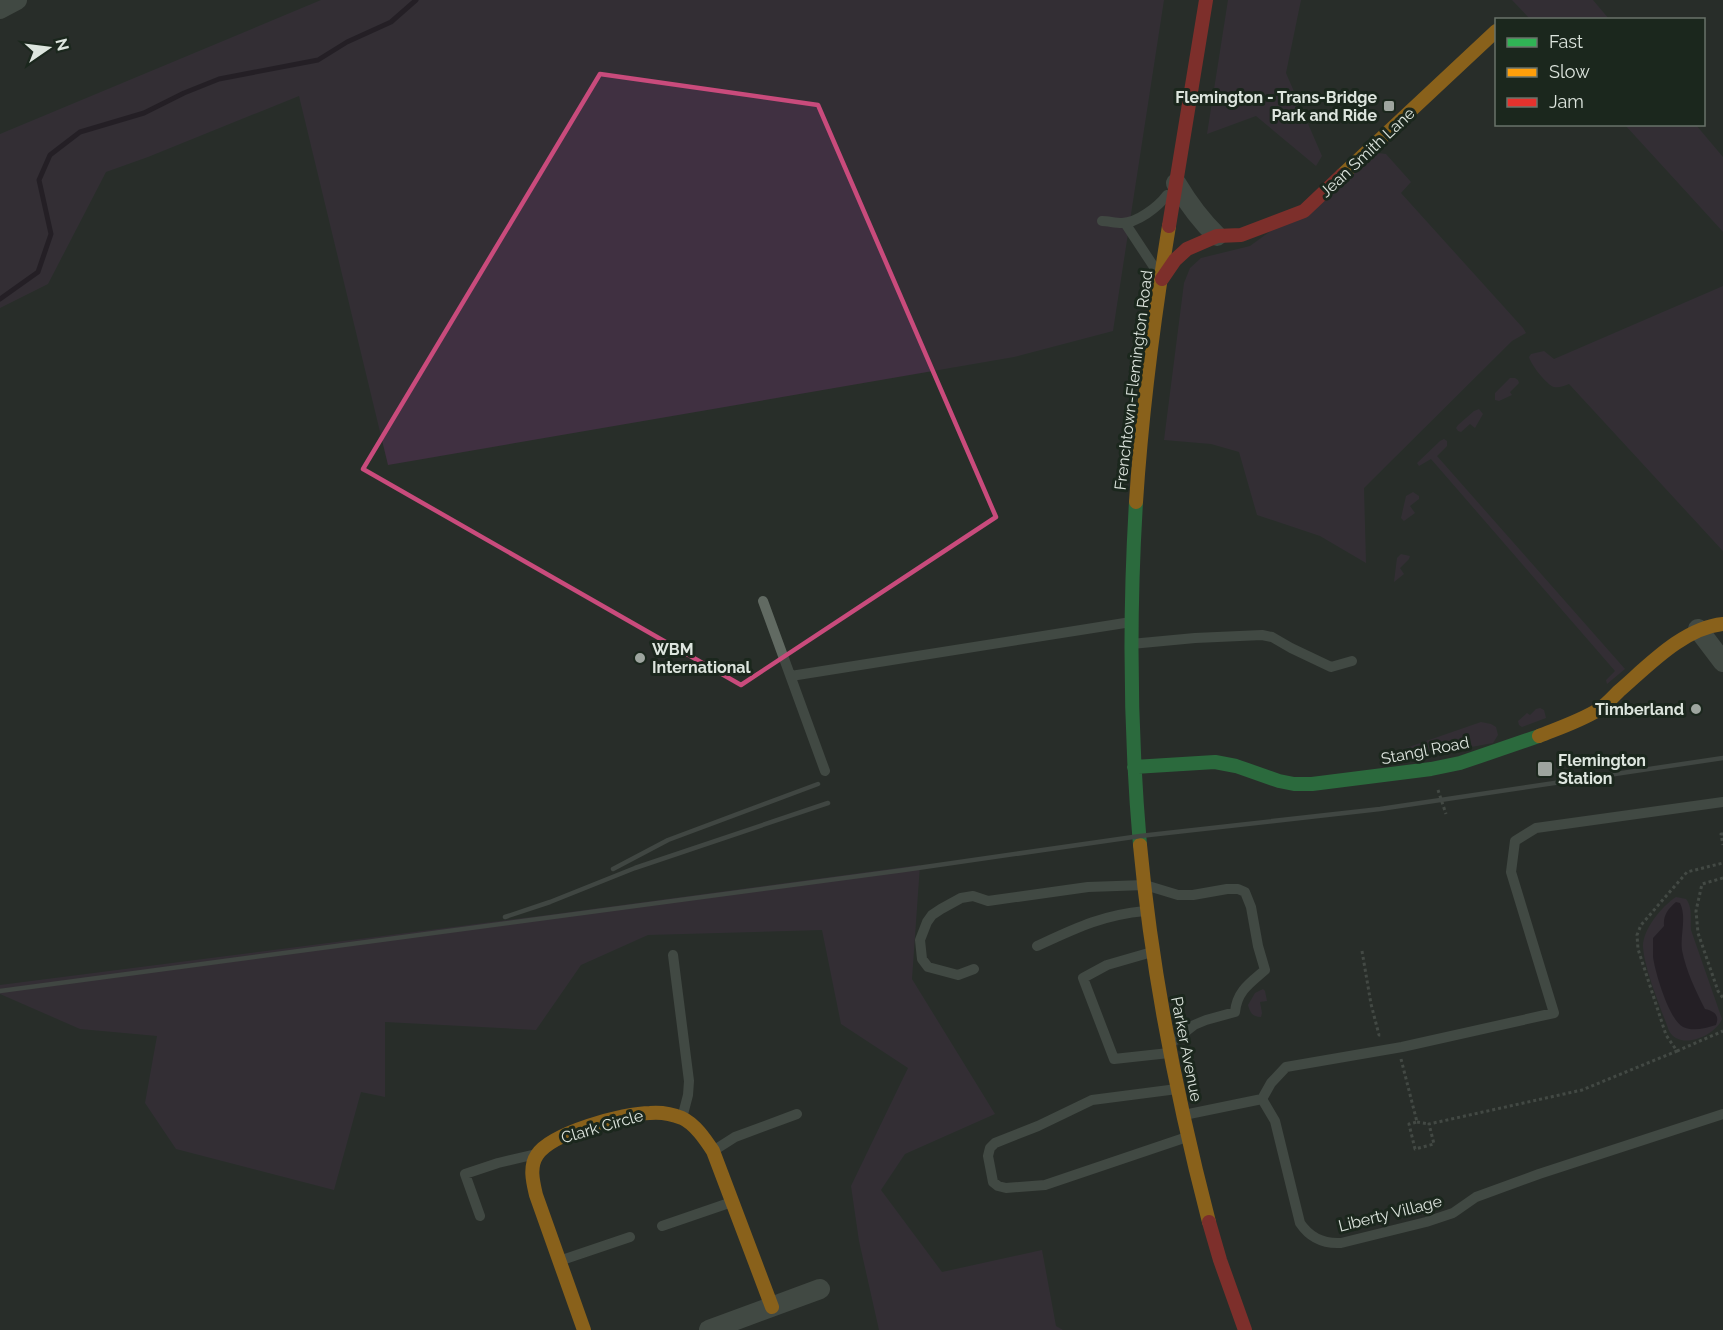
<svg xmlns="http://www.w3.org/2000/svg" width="1723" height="1330" font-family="Raleway,sans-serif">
<rect width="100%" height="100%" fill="#282e29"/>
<path fill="#403041" d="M321,0H1164L1113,331L1014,357L388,465L299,96L148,157L106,172L48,284L0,308V134Z
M1228,0H1301L1286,73L1322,156L1316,166L1256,116L1207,134Z
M1512,0H1593L1609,19H1530Z
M1625,125H1696L1723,157V232Z
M1378,153L1386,154L1411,182L1401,193L1523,328L1526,333L1512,341L1364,488L1366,563L1320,536L1257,515L1239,452L1211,444L1164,440L1184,283L1190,268L1201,258L1250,246Z
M1723,286V551L1569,384C1564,386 1559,388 1554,387C1547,385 1531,365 1529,357L1531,354L1544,351L1554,359Z
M1510,378H1515L1518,380L1519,383L1510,392L1512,395L1499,401L1495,400V393Z
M1479,409L1483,414L1475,428L1470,424L1461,432L1458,431L1456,428L1458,425L1474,411Z
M1444,439L1447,441V446L1437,456L1625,669L1607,684L1606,680L1615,671L1431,459L1419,466L1417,463L1440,441Z
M1413,492L1419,496V499L1410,506L1415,513L1404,521L1401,518L1406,496Z
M1401,554L1410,556L1409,559L1400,568L1404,574L1394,582L1397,558Z
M1540,708L1544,710L1546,718L1522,727L1519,725L1518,721L1527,713L1530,715L1536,709Z
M1481,722L1491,724L1496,727L1498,735L1493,743L1390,762V760L1397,752L1403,749Z
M920,865L912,979L995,1114L905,1154L881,1190L942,1272L1042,1250L1056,1326L1063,1330H879L859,1241L851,1186L908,1068L841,1024L822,930L648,935L581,965L536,1030L385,1022V1097L361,1092L334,1190L176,1149L145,1103L157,1036L80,1029L0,994V985L548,915Z
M1676,897L1686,899C1693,908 1690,919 1691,930L1722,1019C1715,1036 1680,1051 1669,1031C1661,1008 1644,969 1643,946C1643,929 1662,906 1676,897Z
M1263,989L1265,991L1267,1001L1260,1002L1262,1013L1261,1017C1252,1017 1250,1012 1248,1005L1255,993Z"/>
<path fill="#200f21" d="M1676,902L1680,903C1687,917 1680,935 1682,950C1686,971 1696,991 1705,1009C1714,1011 1720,1015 1716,1025C1706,1028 1693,1032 1683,1027C1669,1020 1655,972 1653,957C1653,951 1653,944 1653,938L1664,926C1663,915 1668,909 1676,902Z"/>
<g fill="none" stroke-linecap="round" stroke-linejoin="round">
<path stroke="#200f21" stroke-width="5" d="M0,299L38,272L51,234L39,180L50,155L80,132L144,113L184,93L219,79L318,60L347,42L391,22L416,0"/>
<path stroke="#646a64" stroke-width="3" stroke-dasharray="3 3" stroke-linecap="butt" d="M1438,790L1446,814
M1723,834H1721L1723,845
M1723,878L1702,884L1696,911L1698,933L1718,991L1723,998
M1362,951L1371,1004L1379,1035H1383
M1677,1051L1723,1031
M1401,1059L1417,1122L1409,1124L1415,1149L1434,1144L1429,1124L1582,1090L1677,1051L1666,1035L1638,949L1637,935L1641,925L1687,872L1723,863
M1417,1122L1429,1124"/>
<path stroke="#616a62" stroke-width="10" d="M1102,221C1108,221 1115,223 1122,223C1137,223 1158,207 1167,195
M1125,223L1156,270
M763,601L825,771
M1131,644L1195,638L1262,635L1272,637L1291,648L1331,667L1352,661
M791,676L1131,622
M1037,946C1076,928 1102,915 1145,911
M1152,952L1107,965L1083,978L1114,1059L1169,1053
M673,955L689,1081L688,1095L682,1118
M974,969L958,975L928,967L922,959L920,940L927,922L932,915L941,909L961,898L973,896L988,901L1088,887L1145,885L1178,895H1193L1227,889H1238L1245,892L1251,907L1258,946L1265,970C1250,983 1237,991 1235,1012L1206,1020L1194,1025L1171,1043
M1177,1089L1092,1100L1038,1126L995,1143L990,1148L988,1156L993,1182L998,1186L1006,1188L1045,1185L1187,1137
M1262,1099L1271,1083L1286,1067L1402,1047L1554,1013L1511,872L1515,841L1536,828L1723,802
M1262,1099L1275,1121L1300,1223C1310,1238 1324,1244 1341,1243L1426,1222L1453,1213L1476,1197L1539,1174L1723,1114
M1184,1115L1262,1099
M713,1151L735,1137L797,1114
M480,1216L465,1174L498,1163L532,1155
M662,1226L732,1202
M562,1260L630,1237"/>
<path stroke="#616a62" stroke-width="20" d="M0,9L17,0
M1176,183C1188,203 1200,220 1217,236
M1698,629L1723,662
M709,1330L820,1289"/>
<path stroke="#30b455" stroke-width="14" d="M1136,502C1129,617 1130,731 1140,845
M1134,767L1215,762L1236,766L1279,781L1294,784H1312L1431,769L1460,763L1539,736"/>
<path stroke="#ff9f0a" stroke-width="14" d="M1342,175L1496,31
M1136,502C1142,410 1154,317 1169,226
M1539,736C1559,728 1580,721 1598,710C1606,705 1613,697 1619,691C1648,666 1683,628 1723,624
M1140,845C1152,973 1177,1099 1209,1222
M584,1330L536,1195C533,1182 529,1167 537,1155C551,1133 624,1113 650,1113C661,1112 672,1114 682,1118C695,1124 705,1139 713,1151L772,1307"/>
<path stroke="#e5322d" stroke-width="14" d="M1169,226L1206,0
M1162,279L1175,260L1187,249L1217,236L1241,235L1304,211L1342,175
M1209,1222L1220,1260L1245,1330"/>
<path stroke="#5e645f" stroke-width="4.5" d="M613,869L668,840L818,784
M505,917L550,902L635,868L828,803
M0,991L904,870L1140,836L1380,809L1723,758"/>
</g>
<path d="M0 0H1723V1330H0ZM600,74L818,105L996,517L741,685L363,469Z" fill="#282e29" fill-opacity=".55" fill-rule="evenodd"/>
<path fill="none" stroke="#c94b7c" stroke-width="4.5" stroke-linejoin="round" d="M600,74L818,105L996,517L741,685L363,469Z"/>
<g fill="#9ea59f" stroke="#1b271d" stroke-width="2">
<rect x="1383" y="100" width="12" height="12" rx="3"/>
<circle cx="640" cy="658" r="6"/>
<circle cx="1696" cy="709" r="6"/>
<rect x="1537" y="761" width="16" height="16" rx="3"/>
</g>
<g text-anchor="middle" stroke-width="6" stroke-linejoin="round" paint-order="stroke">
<g font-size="16" font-weight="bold" fill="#dde5de" stroke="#1b271d" text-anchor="end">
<text x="1377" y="103">Flemington - Trans-Bridge<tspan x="1377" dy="18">Park and Ride</tspan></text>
<text x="652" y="655" text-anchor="start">WBM<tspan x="652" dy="18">International</tspan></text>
<text x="1684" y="715">Timberland</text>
<text x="1558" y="766" text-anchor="start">Flemington<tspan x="1558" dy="18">Station</tspan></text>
</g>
<g font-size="16" fill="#dde5de" stroke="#1b271d">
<text transform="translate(1367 152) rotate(-43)" y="6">Jean Smith Lane</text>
<text transform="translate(1133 380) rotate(-83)" y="6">Frenchtown-Flemington Road</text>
<text transform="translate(1425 750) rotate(-11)" y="6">Stangl Road</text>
<text transform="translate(1187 1049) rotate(79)" y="6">Parker Avenue</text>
<text transform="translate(602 1126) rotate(-16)" y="6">Clark Circle</text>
<text transform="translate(1390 1213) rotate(-14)" y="6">Liberty Village</text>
</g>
</g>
<rect x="1495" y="18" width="210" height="108" fill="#1b271d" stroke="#69736a" stroke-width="1.5"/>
<rect x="1507" y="38" width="30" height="9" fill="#30b455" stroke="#69736a" stroke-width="1.5"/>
<text x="1549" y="48" font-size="18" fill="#dde5de">Fast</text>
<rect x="1507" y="68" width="30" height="9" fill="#ff9f0a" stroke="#69736a" stroke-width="1.5"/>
<text x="1549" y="78" font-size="18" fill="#dde5de">Slow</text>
<rect x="1507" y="98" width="30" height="9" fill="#e5322d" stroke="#69736a" stroke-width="1.5"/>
<text x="1549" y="108" font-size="18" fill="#dde5de">Jam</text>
<g transform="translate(48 48) rotate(76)" stroke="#1b271d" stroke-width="4.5" paint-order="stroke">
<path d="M0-4.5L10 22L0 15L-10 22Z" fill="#dde5de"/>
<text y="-9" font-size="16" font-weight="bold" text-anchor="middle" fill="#dde5de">N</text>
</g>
</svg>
